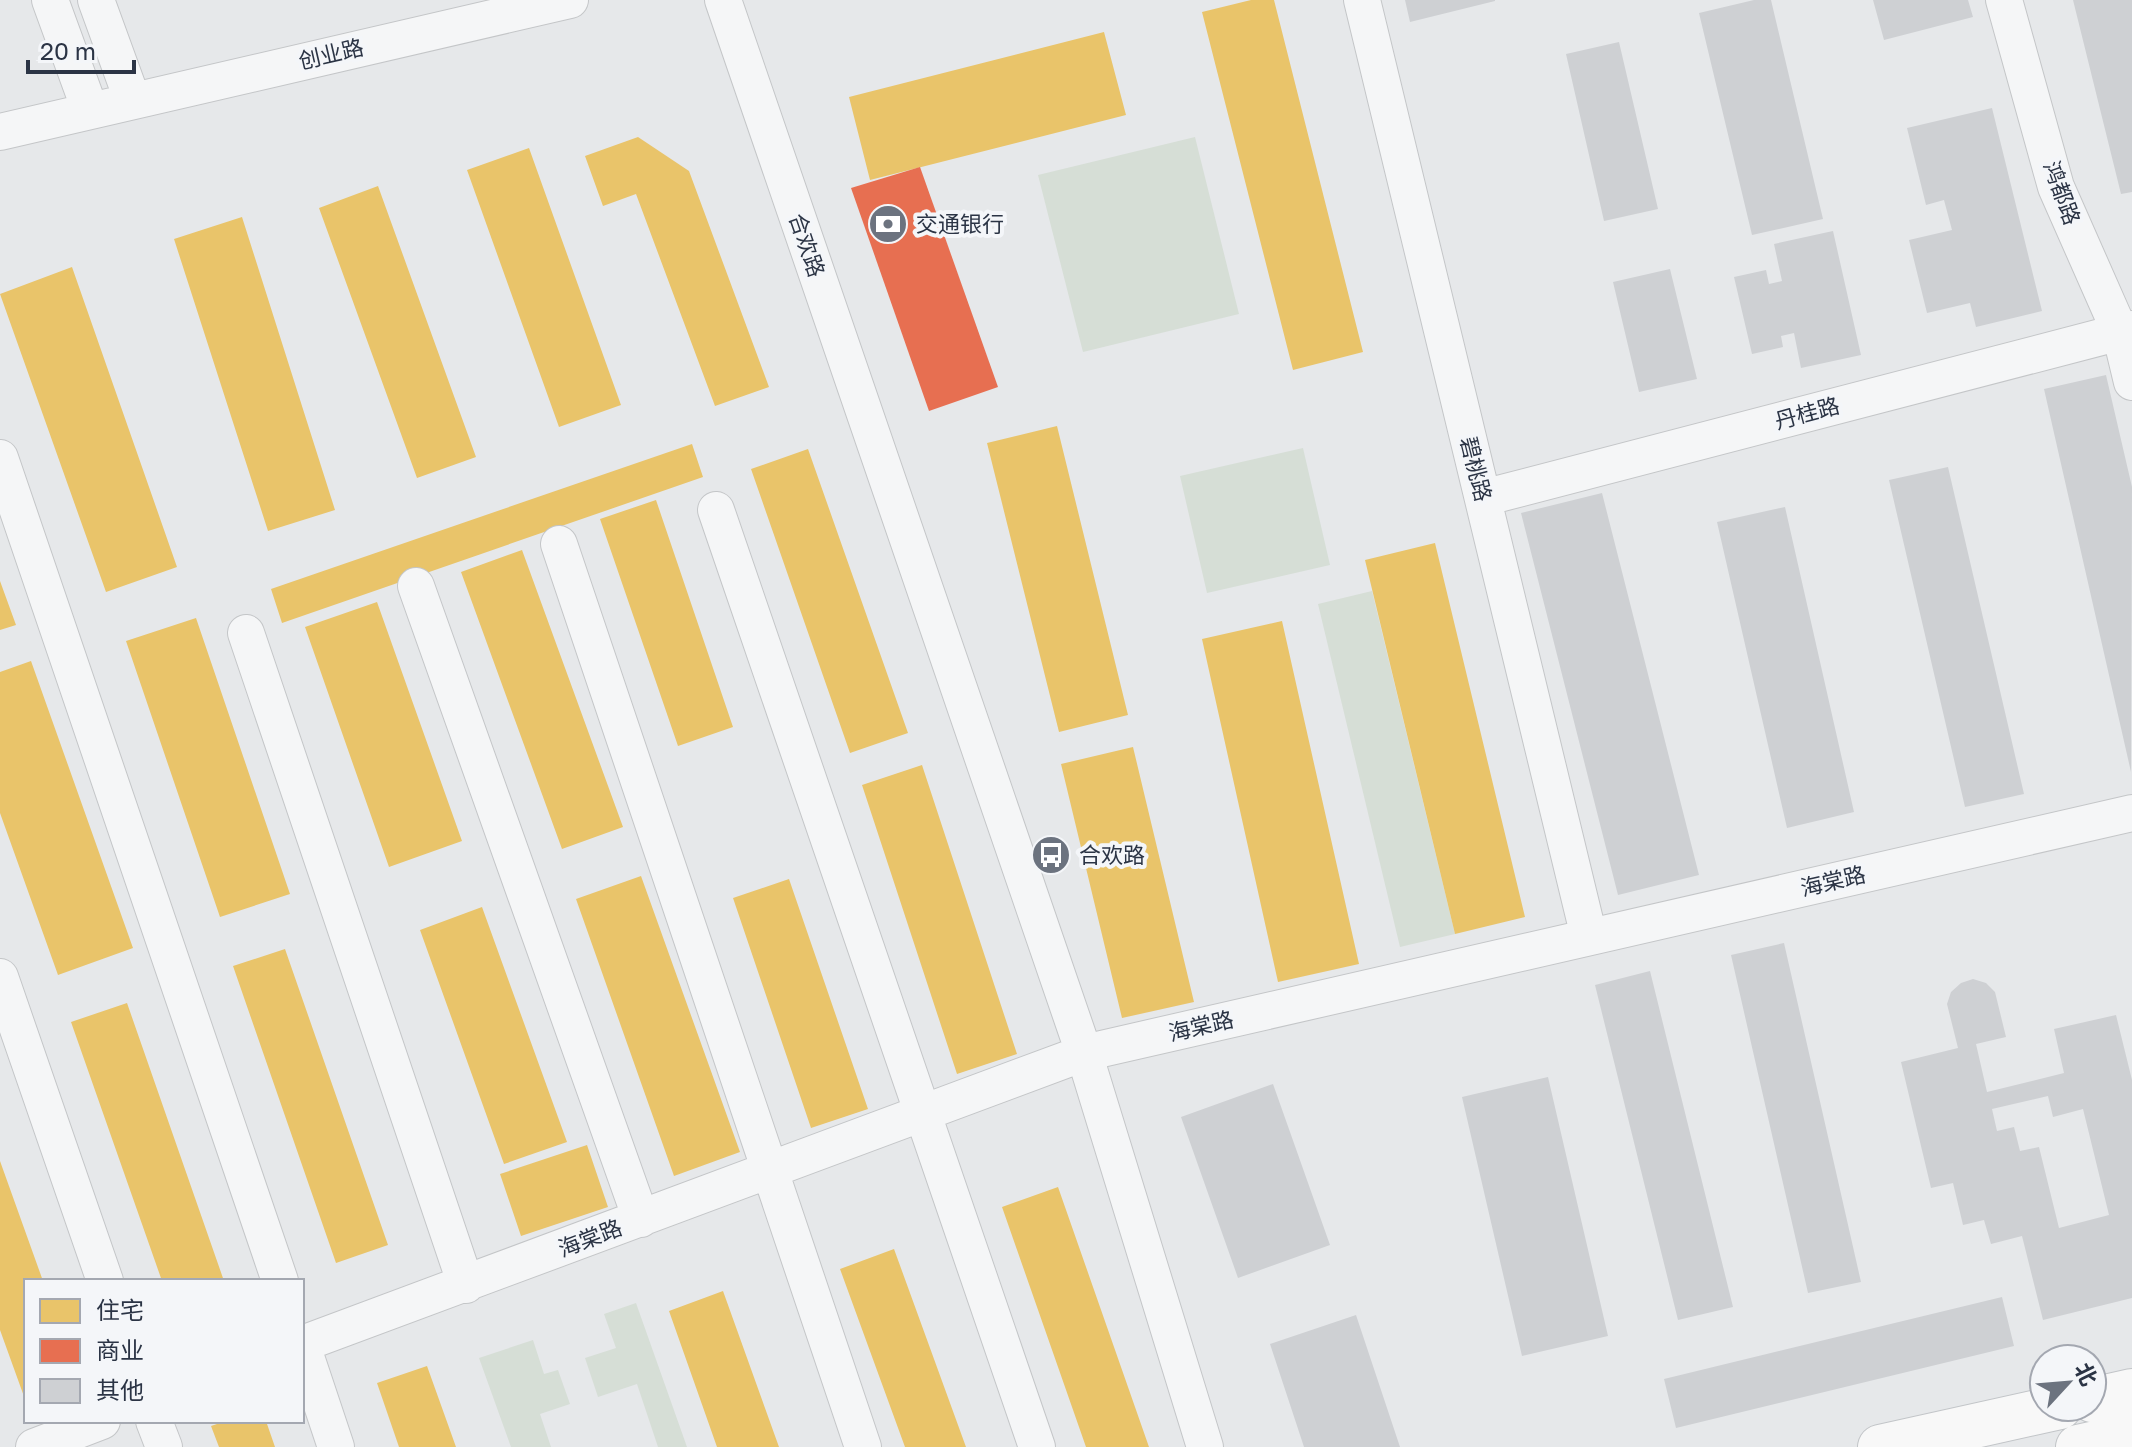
<svg xmlns="http://www.w3.org/2000/svg" width="2132" height="1447" font-family="'Golos Text','Noto Sans SC',sans-serif">
<rect width="100%" height="100%" fill="#e6e8ea"/>
<path fill="#d6ded6" d="M1195,137L1239,314L1083,352L1038,175Z
M1303,448L1330,565L1207,593L1180,476Z
M1372,591L1455,934L1400,947L1318,604Z
M636,1303L687,1447H658L637,1384L598,1397L585,1358L616,1348L604,1314Z
M533,1340L544,1374L558,1370L570,1404L540,1414L551,1447H511L479,1358Z"/>
<path fill="#e9c46a" d="M1251,0H1274L1363,352L1293,370L1202,12Z
M1104,32L1126,115L870,180L849,97Z
M638,137L689,171L769,387L715,406L636,194L603,206L585,156Z
M529,148L621,405L559,427L467,170Z
M378,186L476,457L417,478L319,208Z
M242,217L335,510L268,531L174,239Z
M72,267L177,567L106,592L0,294Z
M1057,426L1128,715L1059,732L987,443Z
M692,444L703,477L282,623L271,589Z
M808,449L908,733L850,753L751,469Z
M656,500L733,727L678,746L600,519Z
M1435,543L1525,917L1455,934L1365,560Z
M522,550L623,827L562,849L461,572Z
M0,581L16,625L0,630Z
M377,602L462,841L389,867L305,627Z
M196,618L290,894L220,917L126,641Z
M1282,621L1359,964L1278,982L1202,639Z
M31,661L133,948L58,975L0,813V672Z
M1133,747L1194,1002L1122,1018L1061,764Z
M922,765L1017,1054L957,1074L862,785Z
M641,876L740,1152L674,1176L576,899Z
M789,879L868,1109L811,1128L733,898Z
M482,907L567,1142L504,1164L420,930Z
M285,949L388,1245L336,1263L233,966Z
M127,1003L224,1281H162L71,1022Z
M587,1145L608,1207L521,1236L500,1174Z
M0,1161L43,1281H26V1402L0,1330Z
M1058,1187L1149,1447H1086L1002,1207Z
M894,1249L966,1447H905L840,1269Z
M723,1291L779,1447H717L669,1311Z
M427,1366L456,1447H399L377,1383Z
M226,1421H266L275,1447H219L211,1426Z"/>
<path fill="#e76f51" d="M920,167L998,387L929,411L851,188Z"/>
<path fill="#ced0d3" fill-rule="evenodd" d="M1405,0H1495V1L1410,22Z
M1754,0H1771L1823,219L1752,235L1699,13Z
M1873,0H1968L1973,17L1884,40Z
M2073,0H2132V192L2121,194Z
M1619,42L1658,209L1604,221L1566,54Z
M1992,108L2042,311L1976,327L1970,303L1927,313L1909,240L1952,230L1944,200L1926,205L1907,128Z
M1833,231L1861,355L1801,368L1794,333L1781,336L1783,347L1752,354L1734,277L1766,270L1769,284L1782,281L1774,244Z
M1670,269L1697,379L1639,392L1613,282Z
M2106,375L2132,487L2131,772L2044,389Z
M1948,467L2024,794L1965,807L1889,480Z
M1602,493L1699,875L1618,895L1521,513Z
M1785,507L1854,812L1787,828L1717,522Z
M1784,943L1861,1282L1808,1293L1731,955Z
M1650,971L1733,1307L1678,1320L1595,985Z
M1973,979L1986,983L1995,992L2006,1037L1976,1044L1987,1092L2064,1073L2054,1029L2116,1015L2132,1080V1298L2043,1320L2022,1236L1991,1244L1984,1220L1963,1225L1953,1183L1931,1188L1901,1062L1958,1048L1947,1004L1951,992L1961,983ZM2048,1096L2053,1117L2083,1109L2109,1215L2059,1228L2039,1147L2020,1151L2014,1127L1997,1131L1992,1109Z
M1548,1077L1608,1336L1522,1356L1462,1097Z
M1273,1084L1330,1245L1238,1278L1181,1117Z
M2002,1297L2014,1346L1676,1428L1664,1379Z
M1356,1315L1400,1447H1304L1270,1344Z"/>
<g fill="none" stroke-linecap="round" stroke-linejoin="round">
<defs>
<path id="minor" d="M50,0L90,110
M96,0L132,99
M723,0L1084,1053L1205,1447
M1362,0L1589,937
M2004,0L2056,187L2120,332L2132,382
M0,132L570,0
M0,458L280,1281
M1483,498L2132,329
M716,510L1037,1447
M559,544L863,1447
M416,586L641,1219
M246,633L466,1285
M0,977L105,1281
M302,1344L1084,1053L2132,813
M302,1345L336,1447
M154,1421L164,1447
M34,1447L102,1421"/>
<path id="major" d="M2092,1400L2132,1391
M1880,1447L2060,1407
M2078,1447L2132,1435"/>
</defs>
<use href="#minor" stroke="#c4c6c8" stroke-width="38"/>
<use href="#major" stroke="#c2c5c8" stroke-width="46"/>
<use href="#minor" stroke="#f5f6f7" stroke-width="36"/>
<use href="#major" stroke="#f8f8f8" stroke-width="44"/>
</g>
<defs>
<symbol id="bank-disc" viewBox="-11 -11 22 22"><circle r="9.5" fill="#6c737f" stroke="#f4f6f9"/><path d="M-6-4H6V4H-6ZM0-2.3a2.3 2.3 0 1 0 0 4.6a2.3 2.3 0 1 0 0-4.6Z" fill="#fff"/></symbol>
<symbol id="bus-disc" viewBox="-11 -11 22 22"><circle r="9.5" fill="#6c737f" stroke="#f4f6f9"/><path d="M-5-6H5V4H4V6H2V4H-2V6H-4V4H-5ZM-3.5-4V0h7V-4ZM-3.5 1.2v1.5H-2V1.2ZM2 1.2v1.5H3.5V1.2Z" fill="#fff"/></symbol>
</defs>
<g fill-rule="evenodd">
<use href="#bank-disc" x="866" y="202" width="44" height="44"/>
<use href="#bus-disc" x="1029" y="833" width="44" height="44"/>
</g>
<g text-anchor="middle" stroke-width="8" stroke-linejoin="round" paint-order="stroke">
<g font-size="22" fill="#2b3445" stroke="#f4f6f9">
<text transform="translate(331 54) rotate(-13)" y="8">创业路</text>
<text transform="translate(2062 193) rotate(70)" y="8">鸿都路</text>
<text transform="translate(807 245) rotate(71)" y="8">合欢路</text>
<text transform="translate(1807 413) rotate(-15)" y="8">丹桂路</text>
<text transform="translate(1476 469) rotate(76)" y="8">碧桃路</text>
<text transform="translate(1833 881) rotate(-13)" y="8">海棠路</text>
<text transform="translate(1201 1026) rotate(-13)" y="8">海棠路</text>
<text transform="translate(590 1238) rotate(-21)" y="8">海棠路</text>
</g>
<g font-size="22" fill="#2b3445" stroke="#f4f6f9" text-anchor="start">
<text x="916" y="232">交通银行</text>
<text x="1079" y="863">合欢路</text>
</g>
</g>
<rect x="24" y="1279" width="280" height="144" fill="#f4f6f9" stroke="#a4a8b1" stroke-width="2"/>
<rect x="40" y="1299" width="40" height="24" fill="#e9c46a" stroke="#a4a8b1" stroke-width="2"/>
<text x="96" y="1319" font-size="24" fill="#2b3445">住宅</text>
<rect x="40" y="1339" width="40" height="24" fill="#e76f51" stroke="#a4a8b1" stroke-width="2"/>
<text x="96" y="1359" font-size="24" fill="#2b3445">商业</text>
<rect x="40" y="1379" width="40" height="24" fill="#ced0d3" stroke="#a4a8b1" stroke-width="2"/>
<text x="96" y="1399" font-size="24" fill="#2b3445">其他</text>
<g transform="translate(2068 1383) rotate(64)"><circle r="38" fill="#f4f6f9" stroke="#a4a8b1" stroke-width="2"/>
<path d="M0-6L14 30L0 20L-14 30Z" fill="#6c737f"/>
<text y="-12" font-size="22" font-weight="bold" text-anchor="middle" fill="#2b3445">北</text>
</g>
<path d="M28 60v12h106v-12" fill="none" stroke="#2b3445" stroke-width="4"/>
<text x="40" y="60" font-size="24" fill="#2b3445" stroke="#f4f6f9" stroke-width="6" paint-order="stroke">20 m</text>
</svg>
